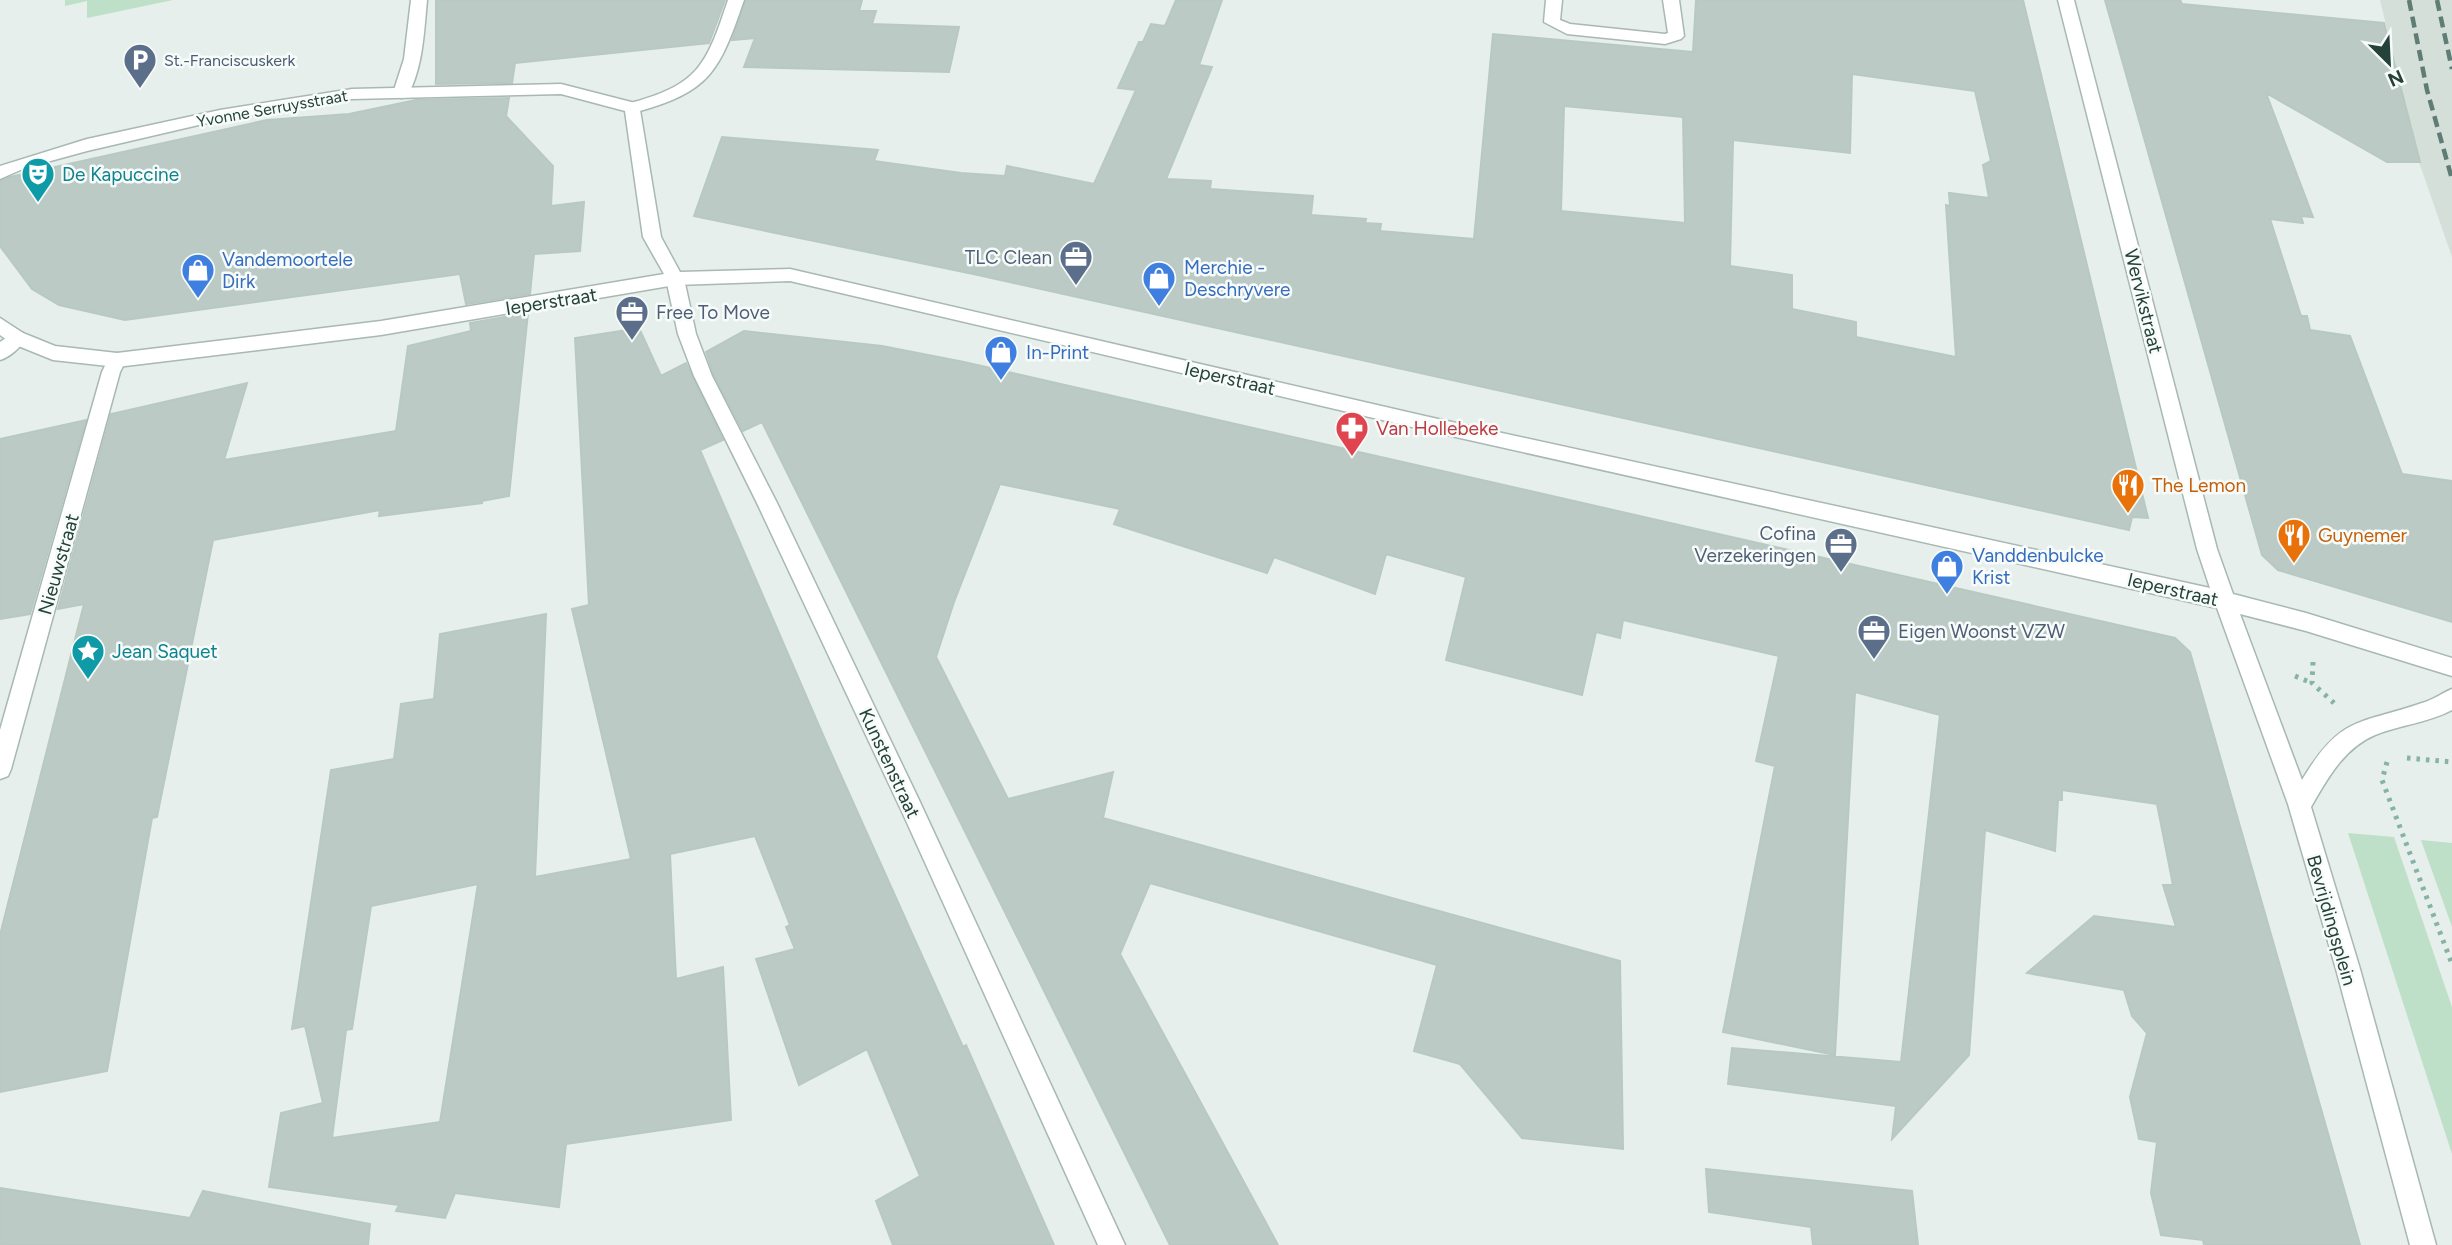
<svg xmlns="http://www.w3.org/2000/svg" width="2452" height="1245" font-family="Figtree,sans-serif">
<rect width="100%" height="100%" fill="#e6efeb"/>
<path fill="#d4dfda" d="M2380,0H2452V257L2419,162Z"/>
<path fill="#bfe0c8" d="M65,0H173L87,18V1L65,6Z
M2348,833L2394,837L2452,1007V1154Z
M2421,840L2452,843V927Z"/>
<path fill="#bbcac4" stroke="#b8c9c2" stroke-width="2" fill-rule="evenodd" d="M436,0H725L709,43L515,63L512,83L436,84Z
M746,0H862L859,11H876L872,24L959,27L949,72L744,67L755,38L732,40Z
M1176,0H1222L1199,65L1212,67L1166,179L1211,181L1210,189L1313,196L1311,215L1366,219L1365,223L1381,224L1380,231L1474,239L1493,34L1693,52L1696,0H2023L2148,518L2132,517L2129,530L978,275L694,216L722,137L878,150L874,161L961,173L1005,176L1007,166L1094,184L1136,90L1118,88L1139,42H1143L1151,24L1165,26ZM1852,74L1975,91L1991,161L1983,165L1989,198L1949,193L1950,206L1946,205L1956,357L1856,337V322L1792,309V275L1730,266L1733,140L1850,153ZM1564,106L1683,117L1685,223L1561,211Z
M2105,0H2180L2182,4L2384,23L2420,162H2387L2266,93L2313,217L2301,216L2303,223L2270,219L2301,316H2307L2310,330L2350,336L2402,474L2452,481V622L2278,570L2262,555Z
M509,98L506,116L553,166L551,206L584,202L580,251L534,254L530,294L466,304L460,274L125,320L59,305L32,289L0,246V181L10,177L267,120L349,114L416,100Z
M528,313L509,496L482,501V503L379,516L380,510L213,540L157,817L152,818L107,1071L0,1092V935L84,604L58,609L111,414L247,383L224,460L396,431L408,346L471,331L470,323Z
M639,328L661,376L686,363L723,440L700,450L826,742L963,1047L966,1045L1054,1245H893L876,1201L920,1176L867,1049L799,1085L756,959L795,949L786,927L790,925L755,836L670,854L676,979L723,967L731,1120L566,1144L559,1207L455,1193L445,1218L396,1211L399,1205L269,1187L281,1113L323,1103L305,1026L292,1029L331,770L394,759L401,704L434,699L440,634L546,614L535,877L631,859L572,609L589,605L575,338ZM478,884L440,1122L332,1138L346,1030L352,1029L371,906Z
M744,331L882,346L964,362L2175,638L2190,652L2360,1245H2204L2203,1240L2161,1235L2151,1193L2157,1142L2139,1139L2130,1097L2147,1033L2132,1016L2124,990L2027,973L2094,916L2176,927L2163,885H2173L2157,804L2062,790V800H2058L2055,851L1985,830L1969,1055L1892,1139L1896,1106L1728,1084L1732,1048L1901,1062L1940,715L1855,692L1835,1055L1723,1032L1775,766L1756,761L1779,656L1623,620L1620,638L1596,632L1582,695L1446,660L1466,577L1386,554L1375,594L1274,557L1267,573L1114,524L1120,509L1000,484L954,602L936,657L1008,799L1113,772L1103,818L1620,961L1623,1149L1522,1138L1460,1064L1414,1051L1437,965L1150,883L1120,954L1278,1245H1170L762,422L743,431L714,375L706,352Z
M86,420L30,614L0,619V439Z
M1706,1169L1912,1191L1918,1245H1813L1811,1227L1709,1212Z
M0,1188L190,1218L203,1191L370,1224L368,1245H0Z"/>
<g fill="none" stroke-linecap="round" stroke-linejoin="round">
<defs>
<path id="service" d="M1546,0H1562L1560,20L1570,24L1665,34L1668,33L1663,0H1679L1684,36L1681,39L1665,44L1567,34L1544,22Z"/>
<path id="minor" d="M411,0H427C424,32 423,68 407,97L401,98L393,93L404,59Z
M728,0H744C719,72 711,92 633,113L627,112L625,108L627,104C699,85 706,66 728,0Z
M675,273L681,274L684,279L696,334L712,376L777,503L919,800L1125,1245H1098L903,814L757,503L694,376L678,334L666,279L669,274Z
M17,331L23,333L26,338C21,347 10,357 0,360V342Z
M117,353L124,355L126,360L120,372L11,769L8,776L0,779V730L102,372L110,355Z"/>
<path id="tertiary" d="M2058,0H2074L2217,549L2233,594L2306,613L2452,658V676L2306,631L2240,614L2302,780C2341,715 2358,725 2422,703C2433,700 2442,693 2452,689V710C2427,723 2400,725 2375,735C2344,748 2327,779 2311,807L2360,969L2436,1245H2410L2336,969L2288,804L2217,608L1429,431L790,281L675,285L381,335L117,367L53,360L11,343L0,335V318L23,333L55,346L117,353L381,321L664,274L643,237L625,111L561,94L352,99L220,120L87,151L25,168L0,179V166L87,139L220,110L352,89L561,84L639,104L661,237L680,272L790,269L1429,417L2210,588L2197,549Z"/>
</defs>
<use href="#service" stroke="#a8b8b2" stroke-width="3"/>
<use href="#minor" stroke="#a8b8b2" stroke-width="3"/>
<use href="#tertiary" stroke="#a8b8b2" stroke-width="3"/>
<path stroke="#86b3a5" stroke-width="5" stroke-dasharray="3.5 6" stroke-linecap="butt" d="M2313,662L2312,683L2334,703
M2295,676L2312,683
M2407,758L2452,762
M2387,762L2382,780L2452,964"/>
<use href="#service" fill="#fff" fill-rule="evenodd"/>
<use href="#minor" fill="#fff" fill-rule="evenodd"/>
<use href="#tertiary" fill="#fff" fill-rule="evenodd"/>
<path stroke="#5f7d75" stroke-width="4.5" stroke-dasharray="11 6" stroke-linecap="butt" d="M2409,0L2427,90L2452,179
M2437,0L2452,69"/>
</g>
<defs>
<symbol id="parking-pin" viewBox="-11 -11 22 30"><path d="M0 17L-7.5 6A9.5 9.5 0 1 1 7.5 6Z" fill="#5c6f8a" stroke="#f7fbf9"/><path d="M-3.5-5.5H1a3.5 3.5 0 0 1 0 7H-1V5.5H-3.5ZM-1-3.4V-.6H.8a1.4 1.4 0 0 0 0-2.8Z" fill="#fff"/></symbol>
<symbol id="theatre-pin" viewBox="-11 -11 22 30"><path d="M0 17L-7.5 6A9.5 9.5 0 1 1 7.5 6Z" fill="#0f9aa8" stroke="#f7fbf9"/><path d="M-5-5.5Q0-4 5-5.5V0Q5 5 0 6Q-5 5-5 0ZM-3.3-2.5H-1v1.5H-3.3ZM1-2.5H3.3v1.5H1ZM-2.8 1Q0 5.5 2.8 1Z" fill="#fff"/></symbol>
<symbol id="office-pin" viewBox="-11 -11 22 30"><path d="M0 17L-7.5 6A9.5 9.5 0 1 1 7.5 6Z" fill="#5c6f8a" stroke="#f7fbf9"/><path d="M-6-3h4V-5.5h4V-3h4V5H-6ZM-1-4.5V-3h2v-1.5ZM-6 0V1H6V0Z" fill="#fff"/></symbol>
<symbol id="shop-pin" viewBox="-11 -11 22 30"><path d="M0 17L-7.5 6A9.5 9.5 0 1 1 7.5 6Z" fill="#3f7fe0" stroke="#f7fbf9"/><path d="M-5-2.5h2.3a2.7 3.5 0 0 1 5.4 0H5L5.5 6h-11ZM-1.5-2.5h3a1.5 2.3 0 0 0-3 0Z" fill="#fff"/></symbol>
<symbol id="pharmacy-pin" viewBox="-11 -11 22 30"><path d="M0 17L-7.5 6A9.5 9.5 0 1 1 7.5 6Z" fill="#e0444e" stroke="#f7fbf9"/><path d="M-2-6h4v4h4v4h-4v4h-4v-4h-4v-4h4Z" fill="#fff"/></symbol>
<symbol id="restaurant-pin" viewBox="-11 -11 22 30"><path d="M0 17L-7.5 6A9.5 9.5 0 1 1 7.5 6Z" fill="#e8710a" stroke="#f7fbf9"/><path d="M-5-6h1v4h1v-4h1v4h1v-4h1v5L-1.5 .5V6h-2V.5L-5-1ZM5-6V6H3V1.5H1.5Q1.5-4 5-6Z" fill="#fff"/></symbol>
<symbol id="sight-pin" viewBox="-11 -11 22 30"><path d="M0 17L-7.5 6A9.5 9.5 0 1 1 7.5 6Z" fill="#0f9aa8" stroke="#f7fbf9"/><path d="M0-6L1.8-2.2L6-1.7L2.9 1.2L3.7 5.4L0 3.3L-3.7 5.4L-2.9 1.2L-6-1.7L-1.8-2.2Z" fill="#fff"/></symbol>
</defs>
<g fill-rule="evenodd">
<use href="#parking-pin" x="121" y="41" width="38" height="52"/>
<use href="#theatre-pin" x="19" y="155" width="38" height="52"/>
<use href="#office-pin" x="1057" y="238" width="38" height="52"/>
<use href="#shop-pin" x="179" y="251" width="38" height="52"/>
<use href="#shop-pin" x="1140" y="259" width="38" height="52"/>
<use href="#office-pin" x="613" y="293" width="38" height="52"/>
<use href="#shop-pin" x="982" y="333" width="38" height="52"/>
<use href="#pharmacy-pin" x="1333" y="409" width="38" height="52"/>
<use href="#restaurant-pin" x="2109" y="466" width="38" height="52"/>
<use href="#restaurant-pin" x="2275" y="516" width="38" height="52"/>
<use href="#office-pin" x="1822" y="525" width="38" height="52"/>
<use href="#shop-pin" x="1928" y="547" width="38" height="52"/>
<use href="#office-pin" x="1855" y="612" width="38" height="52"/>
<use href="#sight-pin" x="69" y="632" width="38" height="52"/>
</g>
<g text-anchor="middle" stroke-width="5" stroke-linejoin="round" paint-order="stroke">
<g font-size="16" fill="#4e5e75" stroke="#f7fbf9" text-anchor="start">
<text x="164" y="66">St.-Franciscuskerk</text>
</g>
<g font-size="16" fill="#24423a" stroke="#f7fbf9">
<text transform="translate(272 108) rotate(-10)" y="6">Yvonne Serruysstraat</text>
</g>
<g font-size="19" fill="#0d838f" stroke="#f7fbf9" text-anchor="start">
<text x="62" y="181">De Kapuccine</text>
<text x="112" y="658">Jean Saquet</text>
</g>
<g font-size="19" fill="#4e5e75" stroke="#f7fbf9" text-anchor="end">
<text x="1052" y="264">TLC Clean</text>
<text x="656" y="319" text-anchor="start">Free To Move</text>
<text x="1816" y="540">Cofina<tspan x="1816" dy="22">Verzekeringen</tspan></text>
<text x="1898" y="638" text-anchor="start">Eigen Woonst VZW</text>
</g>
<g font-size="19" fill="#366cbe" stroke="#f7fbf9" text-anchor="start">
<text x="222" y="266">Vandemoortele<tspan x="222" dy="22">Dirk</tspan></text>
<text x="1184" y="274">Merchie -<tspan x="1184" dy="22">Deschryvere</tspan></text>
<text x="1026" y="359">In-Print</text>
<text x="1972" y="562">Vanddenbulcke<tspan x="1972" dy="22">Krist</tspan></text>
</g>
<g font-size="19" fill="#24423a" stroke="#f7fbf9">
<text transform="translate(551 301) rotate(-9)" y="7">Ieperstraat</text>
<text transform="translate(2144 301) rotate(76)" y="7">Wervikstraat</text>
<text transform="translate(1230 378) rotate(13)" y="7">Ieperstraat</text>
<text transform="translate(58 564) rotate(-74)" y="7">Nieuwstraat</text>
<text transform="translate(2173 589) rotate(13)" y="7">Ieperstraat</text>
<text transform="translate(890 763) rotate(65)" y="7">Kunstenstraat</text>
<text transform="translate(2332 920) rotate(74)" y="7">Bevrijdingsplein</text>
</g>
<g font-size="19" fill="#be3a42" stroke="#f7fbf9" text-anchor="start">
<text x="1376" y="435">Van Hollebeke</text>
</g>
<g font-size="19" fill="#c56008" stroke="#f7fbf9" text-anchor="start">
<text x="2152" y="492">The Lemon</text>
<text x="2318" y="542">Guynemer</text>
</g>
</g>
<g transform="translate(2389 63) rotate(156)" stroke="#f7fbf9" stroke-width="5" paint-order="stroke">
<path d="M0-5L12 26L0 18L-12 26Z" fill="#24423a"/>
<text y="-10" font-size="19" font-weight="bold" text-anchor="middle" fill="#24423a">N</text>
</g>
</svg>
